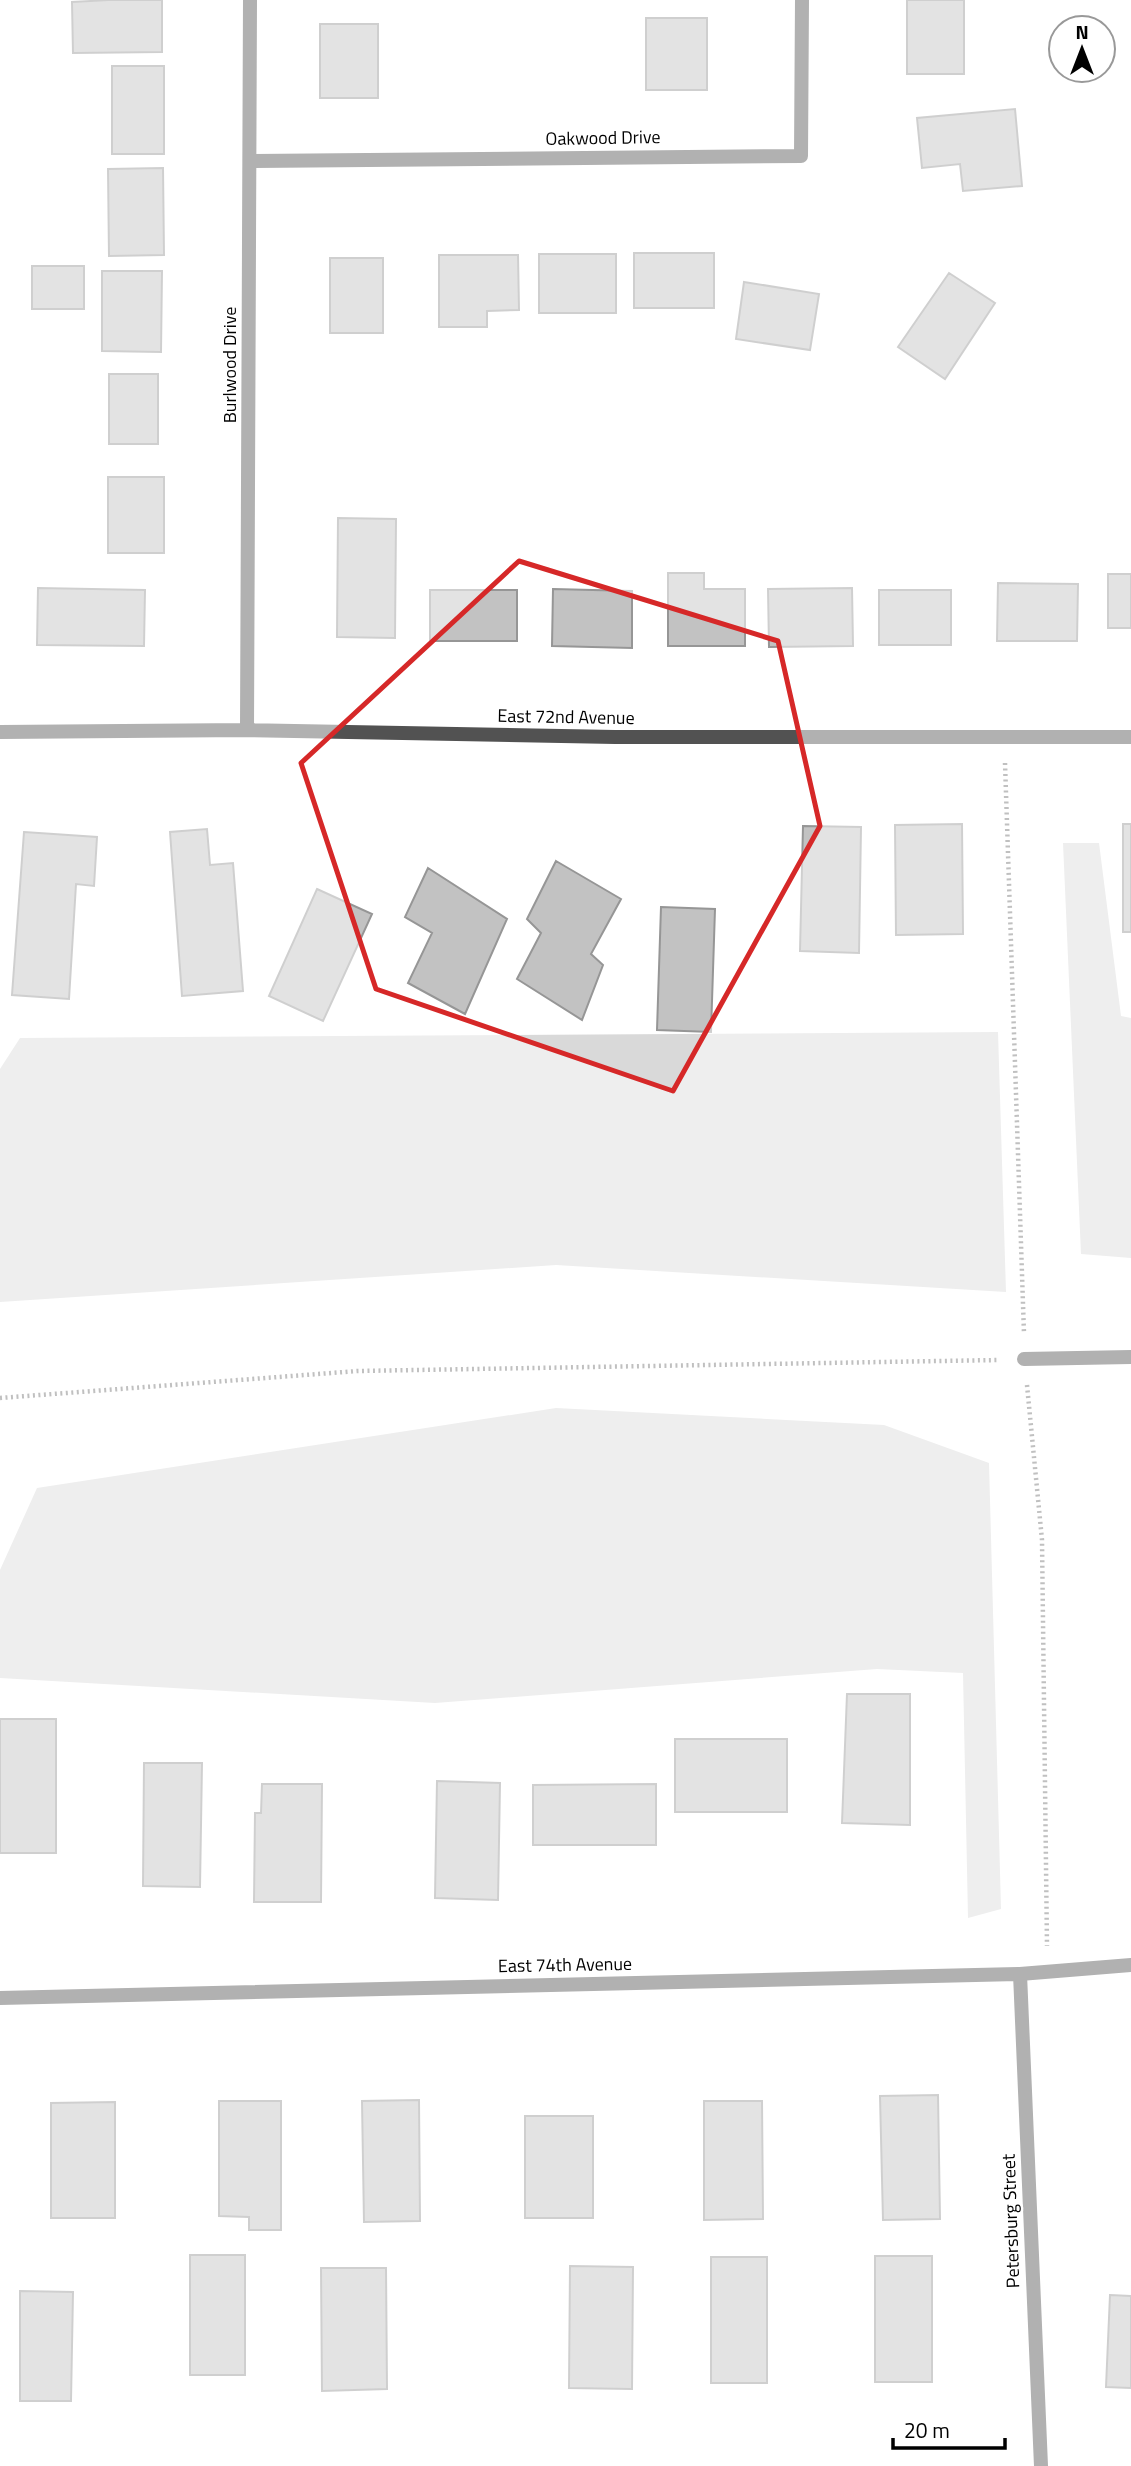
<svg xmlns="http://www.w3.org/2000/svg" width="1131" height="2466" font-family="'Titillium Web',sans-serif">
<rect width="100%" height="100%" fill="#fff"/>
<path fill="#d9d9d9" d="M1063,843H1099L1121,1016L1131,1018V1258L1081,1254Z
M998,1032L1006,1292L556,1265L0,1302V1069L20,1038Z
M556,1408L884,1425L989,1463L1001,1909L968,1918L963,1673L877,1669L435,1703L0,1678V1570L37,1488Z"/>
<path fill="#c2c2c2" stroke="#969696" stroke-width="2" d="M109,0H162V52L73,53L72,2Z
M907,0H964V74H907Z
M646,18H707V90H646Z
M320,24H378V98H320Z
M112,66H164V154H112Z
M1015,109L1022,186L963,191L960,164L922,168L917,118Z
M163,168L164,255L109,256L108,169Z
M634,253H714V308H634Z
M539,254H616V313H539Z
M439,255H518L519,310L487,311V327H439Z
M330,258H383V333H330Z
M32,266H84V309H32Z
M102,271H162L161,352L102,351Z
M949,273L995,303L945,379L898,347Z
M744,282L819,294L810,350L736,339Z
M109,374H158V444H109Z
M108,477H164V553H108Z
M338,518L396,519L395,638L337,637Z
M668,573H704V589H745V646H668Z
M1108,574H1131V628H1108Z
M998,583L1078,584L1077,641H997Z
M38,588L145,590L144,646L37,645Z
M852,588L853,646L769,647L768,589Z
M553,589L632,591V648L552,646Z
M430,590H517V641H430Z
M879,590H951V645H879Z
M962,824L963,934L896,935L895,825Z
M1123,824H1131V932H1123Z
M803,826L861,827L859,953L800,951Z
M207,829L210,865L233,863L243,991L182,996L170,832Z
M24,832L97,837L94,886L76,884L69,999L12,995Z
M556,861L621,899L591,954L603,965L582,1020L517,979L541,933L527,919Z
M428,868L507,919L465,1014L408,983L432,933L405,917Z
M317,889L372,914L323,1021L269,996Z
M661,907L715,909L711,1032L657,1030Z
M847,1694H910V1825L842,1823Z
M0,1719H56V1853H0Z
M675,1739H787V1812H675Z
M144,1763H202L200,1887L143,1886Z
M437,1781L500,1783L498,1900L435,1898Z
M262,1784H322L321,1902H254L255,1813H261Z
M656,1784V1845H533V1785Z
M938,2095L940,2219L883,2220L880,2096Z
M419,2100L420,2221L364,2222L362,2101Z
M219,2101H281V2230H249V2217L219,2216Z
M704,2101H762L763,2219L704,2220Z
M115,2102V2218H51V2103Z
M525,2116H593V2218H525Z
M190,2255H245V2375H190Z
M875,2256H932V2382H875Z
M711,2257H767V2383H711Z
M570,2266L633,2267L632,2389L569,2388Z
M321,2268H386L387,2389L322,2391Z
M20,2291L73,2292L71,2401H20Z
M1110,2295L1131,2296V2388L1106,2387Z"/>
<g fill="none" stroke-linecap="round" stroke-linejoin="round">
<path stroke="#747474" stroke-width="4.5" stroke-dasharray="2 3.5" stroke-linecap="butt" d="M1005,763L1024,1334
M1027,1385L1042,1540L1047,1946
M0,1398L358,1371L999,1360"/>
<path stroke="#525252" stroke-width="14" d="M251,161L801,156L802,0
M247,730L250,0
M0,732L247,730L615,737H1131
M1024,1359L1131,1357
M1020,1974L1041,2466
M0,1998L1020,1974L1131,1965"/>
</g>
<path d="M0 0H1131V2466H0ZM519,561L778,641L820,826L673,1091L376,989L301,763Z" fill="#fff" fill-opacity=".55" fill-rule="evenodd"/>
<path fill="none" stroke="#d62828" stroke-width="5" stroke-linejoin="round" d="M519,561L778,641L820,826L673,1091L376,989L301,763Z"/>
<g text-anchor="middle" stroke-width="5" stroke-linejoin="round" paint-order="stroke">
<g font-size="18" fill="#000" stroke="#fff">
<text transform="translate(603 138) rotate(-1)" y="6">Oakwood Drive</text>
<text transform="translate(230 365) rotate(-90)" y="6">Burlwood Drive</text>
<text transform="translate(566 717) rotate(1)" y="6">East 72nd Avenue</text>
<text transform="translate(565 1965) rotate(-1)" y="6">East 74th Avenue</text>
<text transform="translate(1011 2221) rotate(-92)" y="6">Petersburg Street</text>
</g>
</g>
<g transform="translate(1082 49)"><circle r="33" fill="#ffffff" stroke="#999999" stroke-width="2"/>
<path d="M0-5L12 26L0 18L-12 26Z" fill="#000000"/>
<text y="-10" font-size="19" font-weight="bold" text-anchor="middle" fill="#000000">N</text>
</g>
<path d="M893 2438v10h112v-10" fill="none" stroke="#000000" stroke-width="3.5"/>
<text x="904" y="2438" font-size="21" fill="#000000" stroke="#ffffff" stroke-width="5" paint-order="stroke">20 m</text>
</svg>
